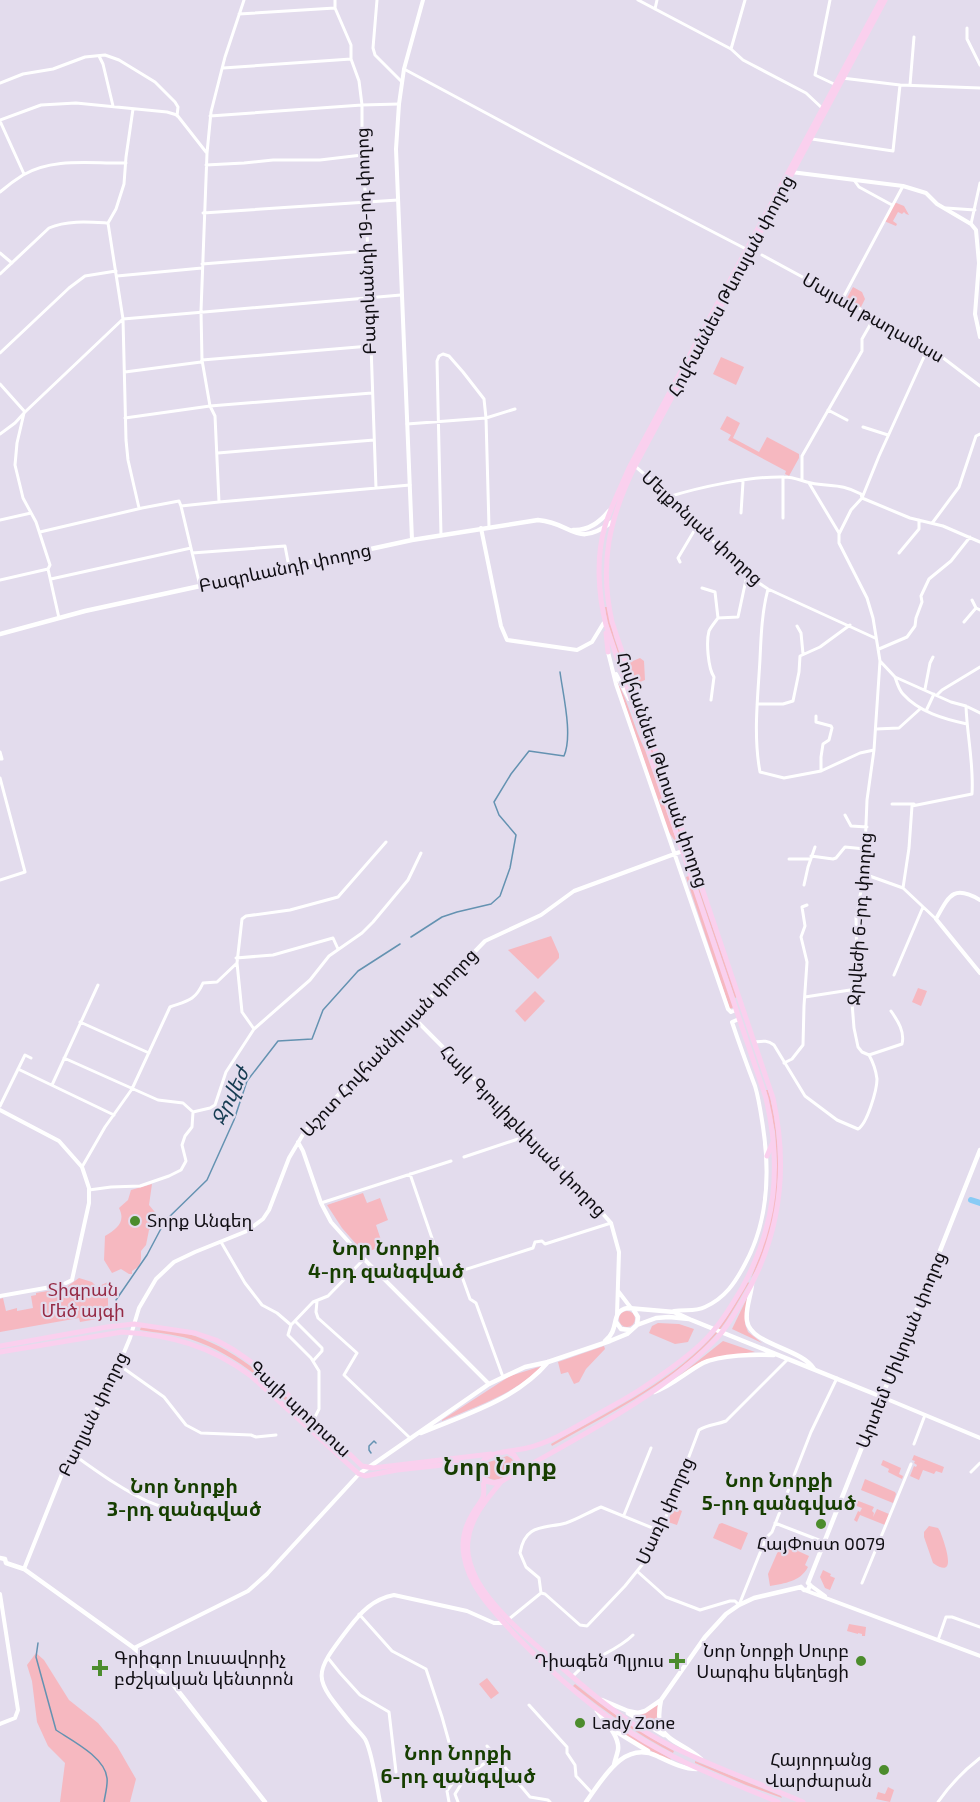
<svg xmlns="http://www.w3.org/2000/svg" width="980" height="1802" font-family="'Exo 2','Noto Sans Armenian',sans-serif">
<rect width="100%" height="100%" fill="#e3dced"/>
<path fill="#f6b8c0" d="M894,202L904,206L909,215L906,214L904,212L902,214L898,212L893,221L897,224L896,226L884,221Z
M853,287L862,292L865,299L861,307L847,298Z
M721,357L744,367L736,385L713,374Z
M727,416L740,423L733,438L759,452L767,437L799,454V458L789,476L785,474L786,471L728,440L731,435L720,429Z
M605,607H607L614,637L682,837L680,838L607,621Z
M640,658L644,661L645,680L635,684L628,663Z
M617,681C629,703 634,728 645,750L676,839L675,841L668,831Z
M692,871H693L737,997L735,998Z
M689,876L734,1007L730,1009L686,877Z
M551,936L559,954V958L538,979L508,950Z
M918,988L927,991L921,1006L912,1002Z
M535,991L545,1001L525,1022L515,1011Z
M766,1090H768C784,1145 783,1229 751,1278L762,1250L777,1166L775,1132Z
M152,1184L149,1205L159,1217L158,1224L149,1230L146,1245L141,1251C141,1261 142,1266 132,1271V1274H129L121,1269L112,1273L104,1260L105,1236C117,1229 126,1222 119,1208L128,1200L131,1190Z
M363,1193L367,1203L380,1198L388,1220L376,1225L383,1246L364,1253L342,1228L327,1205Z
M79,1278L92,1282L97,1287L108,1282V1316L103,1318L80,1322L79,1318L0,1332V1299L3,1298L6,1311L17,1308V1311L33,1308L31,1296L36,1295V1293L65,1288Z
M748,1282L749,1283C737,1303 726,1325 710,1341C666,1387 606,1415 552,1446L551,1444C605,1413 666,1385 709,1340C725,1323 736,1301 748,1282Z
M747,1298L745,1324L748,1332L762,1343L732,1329Z
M619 1319a8 8 0 1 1 16 0a8 8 0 1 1-16 0Z
M658,1323L679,1324L694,1329L688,1342L675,1344L649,1333L652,1326Z
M141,1327C158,1330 178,1330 195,1336C257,1358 299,1410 345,1455L343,1457C298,1413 252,1359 190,1339C174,1334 157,1333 140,1330Z
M723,1341L755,1352L717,1357L669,1384Z
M604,1346L605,1349L586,1369L579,1382L574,1384L568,1372L561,1374L558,1362Z
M542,1366C515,1394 477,1406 442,1421V1420L510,1376Z
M914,1455L944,1467L942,1473L936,1471L934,1474L923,1470L919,1480L910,1476L914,1466L916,1467L917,1465L914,1463L915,1461L912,1460Z
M507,1456C530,1464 489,1496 483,1469L486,1463Z
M883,1460L901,1468L899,1474L903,1476L902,1479L888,1472L889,1469L881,1465Z
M865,1479L895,1492L896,1494L893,1503L861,1490Z
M856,1500L874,1507L872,1511L874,1513L873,1517L877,1509L889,1514L885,1525L860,1515L857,1522L854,1520L858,1511L860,1512L862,1508L854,1505Z
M673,1507L682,1511L677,1525L668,1522Z
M722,1523L748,1533L741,1550L713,1538L719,1524Z
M929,1526L938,1528L940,1531C943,1539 960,1582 933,1563L924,1537V1532Z
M782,1542L798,1549V1551L809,1556L805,1565L808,1567C800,1582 785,1583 770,1586L768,1574Z
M823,1570L831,1574L830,1576L835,1578L830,1590L825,1588L820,1577Z
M849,1624L866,1627L865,1636H862V1634L858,1633V1634L847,1631Z
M36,1653L44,1660L69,1700L98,1723L117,1746L136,1779L130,1802H60L65,1763L48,1746L37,1722L32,1681L27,1665Z
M487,1678L499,1693L491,1699L479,1684Z
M575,1684C606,1709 638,1731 674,1751L673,1753C637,1734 605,1712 573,1686Z
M658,1705L657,1726L639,1715Z
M608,1721L671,1759L670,1761L638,1744L607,1722Z
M695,1761L781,1796L782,1798L746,1785L695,1763Z
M888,1787L894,1790L890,1802L876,1799L878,1792L885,1794Z"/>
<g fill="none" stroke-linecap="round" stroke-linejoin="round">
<path stroke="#6492b1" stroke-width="1.5" d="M411,937L442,917L457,912L491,904L500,896L510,868L516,835L499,815L494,802L511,774L529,751L564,756C573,735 563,695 560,672
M116,1300L147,1255L165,1221L207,1180L234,1120L247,1081L278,1041L312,1039L323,1010L358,971L400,944
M371,1453L369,1450V1446L374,1441L376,1443
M38,1643L36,1657L56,1730C71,1740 105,1757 107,1778C108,1785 105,1795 104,1802"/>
<path stroke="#88cbf5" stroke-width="6" d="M971,1200L980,1203"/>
<path stroke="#fff" stroke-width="3" d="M335,0V8L351,45V59L359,81L362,105V155L366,202L376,488
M377,0L373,48L375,55L402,82
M638,0L731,49L743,60L806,93L822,108
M830,0L815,75L834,84
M655,9L657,0
M239,14L335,8
M967,28V39L980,65
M731,49L745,0
M99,56L103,64L113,106
M223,68L351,59
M404,69L553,149L746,249
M842,78L900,85
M0,83L23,74L53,69L85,57L105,55L119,60L155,82L175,102L178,107L177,116
M910,85L914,37
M133,109L126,157L124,184L116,209L108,223L123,319L126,440L128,460L139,508
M210,116L362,105L399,104
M0,120L41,105L76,103L167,112L177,115L206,152
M0,121L24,174
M812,139L893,151L900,85L980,88
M206,165L244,163L273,160H320L362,155
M854,180L859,187L892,205
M0,192C7,186 15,180 23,175C54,157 92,164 126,163
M946,208L975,210
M203,213L398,200
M971,224L980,183
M0,253L12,263
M762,255L843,299L938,354L980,386
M202,264L367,251
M0,274L49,228C67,220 90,222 108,223
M117,276L202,268
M843,298L903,186
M0,353L69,288L85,276L116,271
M125,372L201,362L202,360L370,346
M0,384L25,412
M828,410L847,420
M24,413L17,443L15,465L23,498L36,522L50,565L48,569L59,618
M125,418L210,406L372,393
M407,424L486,418L515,409
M863,427L888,435
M0,434L15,423L25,412L123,319L401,295
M218,453L374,440
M636,467L657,485L747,575L768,589L875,638
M802,479V456L862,351V339L874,318
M809,483L839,533
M668,497C700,487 751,476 784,477C795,477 801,481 811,483C831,487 841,483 861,494L862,498L910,518L943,526L980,542
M219,502L410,485
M741,513L743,482
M783,518V477
M0,520L31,513
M933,522L959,487L976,436L980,434
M40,532L142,508L179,501L181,506
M441,535L437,361L439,356L443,354L449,356L463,372L484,399L486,418L489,527
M192,553L285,546L289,567
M899,553L919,529V520
M680,562L678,558L697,526
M51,579L191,548
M0,580L48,569
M200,586L181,506L219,502L215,416L210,406L202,360L201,311L207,153L211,112L225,57L244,0
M702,588L715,592L718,618
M768,589C762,611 761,636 760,659C758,696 753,735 760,772L784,778L821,771L860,753L874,750
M972,600L976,608L980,610
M964,622L976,608
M797,626L801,633L803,654
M879,649L907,637L915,626L916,618L922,602L921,596L929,579L951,561L970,537
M880,661L895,677L951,702L966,706L980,713
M895,677C897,683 899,690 903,694C919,712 944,719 967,724
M925,689L930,663L933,657
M937,695L942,690L980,667
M711,700L714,677C708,668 706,642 709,631C711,627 715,622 718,618L738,617L747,575
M757,704H783L793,701L799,672L800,656L820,647L850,625
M926,711L934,694
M816,716V722L831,726L832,728L829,740L823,744L821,757V771
M876,729L899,728L920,709
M0,752L2,759H0
M0,778L25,872L0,880
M892,804H914
M845,815L851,826L867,827
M811,856L833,859L836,858L845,847L865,849
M789,859H810
M864,874L903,888L936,919
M804,885L808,867L815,847
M903,888L909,848L912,806L972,794C974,764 967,736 966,706
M236,958L273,955L333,938L338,949
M894,975L923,907
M805,997L850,990
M80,1022L149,1053
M254,1029L242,1012L237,963L242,919L246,916L290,910L338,897L386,842
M755,1042C763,1041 767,1040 774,1045L805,1096L837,1120L858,1129C867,1124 877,1090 877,1079C876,1071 873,1062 869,1055
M869,1055L862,1052L858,1047L854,1028L851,990L857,964L856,918L864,874L867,800L874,750L880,661L873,618L867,598L839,543V534L851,510L862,498L879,456L928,348
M869,1055L902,1044C905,1032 898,1021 891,1011
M64,1058L158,1100L183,1103L193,1112L192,1127L185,1136L182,1145L186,1161L181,1170L169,1176L140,1186L111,1187L89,1190
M784,1063L792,1059L803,1045L804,1006L807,962L801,937L805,926L802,907L807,905
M18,1069L114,1115
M52,1085L98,985
M0,1106L25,1055L31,1058
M193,1112L210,1108L215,1105L226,1072L254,1029L310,980L329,956L362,933L373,922L408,880L421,853
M464,1157L530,1135
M82,1167L105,1127L132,1089L170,1007C187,1001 195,1001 203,983L217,982L237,963
M410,1174L445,1276L533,1248L535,1242L542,1241L545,1244L611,1223
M321,1203L451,1161
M221,1242L245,1283L262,1305L277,1313L291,1325L288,1335L311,1358L319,1371V1409L314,1419
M460,1271L470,1299L476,1303L503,1377
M317,1301L316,1312L318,1318L357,1353L344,1375L410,1438
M295,1321L322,1348V1351L313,1361
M291,1325L313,1302L328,1296L364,1259
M119,1365L164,1397L186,1425L201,1433L251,1435L256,1437L276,1435
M914,1444L925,1415
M71,1453C112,1481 162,1523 215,1510
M971,1472L980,1463
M624,1515L651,1448
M775,1523L824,1542
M638,1572L666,1597L695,1608L700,1610L730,1601H735L739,1605L766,1538L772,1532L811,1432L837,1378
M862,1583L911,1464
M541,1593L545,1594L580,1625L587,1626L625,1586L646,1560L668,1512L699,1430C708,1424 716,1425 726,1421L788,1359
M541,1593L539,1578L526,1567L520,1553C525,1523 544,1529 566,1523C578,1519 589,1512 601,1507L660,1531
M359,1614L392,1651L426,1669L442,1717L449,1742
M509,1619L541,1593
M938,1640L946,1617H952L980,1627
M328,1658L340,1673L360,1695L389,1712L396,1772
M573,1676C590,1657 615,1653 633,1635
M529,1705L567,1747V1753L575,1765L576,1776L592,1793
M487,1746L530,1797L548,1800L550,1802
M449,1802L447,1791L459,1774L465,1778
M458,1802L455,1794L465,1778L494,1756
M938,1802C950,1785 963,1771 980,1758"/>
<path stroke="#fff" stroke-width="4" d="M791,172L903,186L926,193L937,204L971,224L976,230L979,263L975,314L980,337
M481,528L501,626L507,640L577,650L592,642L603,624L605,622
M412,540L396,149L399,104L404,69L423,0
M608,652L616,684L728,1009L731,1012L736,1010
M616,674L629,699
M980,900C953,884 949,896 936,919L980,973
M412,1016L559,1164L611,1223L619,1252L617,1315
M0,1110L59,1141L82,1167L89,1188V1203L72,1280L62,1285L0,1296
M298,1142L303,1151L321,1203L331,1222L364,1259L489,1384
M618,1291L631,1308
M674,1311C685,1309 695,1312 705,1307C725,1298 735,1283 745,1264C768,1222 770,1173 763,1127C761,1114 759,1099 755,1086C747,1065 739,1043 732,1022L739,1019
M882,1397L980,1438
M24,1569L68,1459L110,1386L130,1338L139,1308L156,1279L174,1262L195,1252L247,1231L263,1219L269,1210L289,1158L305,1131L375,1055L485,941L541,915L574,891L688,849
M810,1585L825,1596
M807,1591L980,1656
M0,1594L18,1710L15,1718L0,1724
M134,1648L248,1591L267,1574L359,1474
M380,1802C377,1787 372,1751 365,1739C361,1733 355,1728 350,1722C313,1677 312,1676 348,1629C361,1612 373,1599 394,1595L467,1611L494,1623H503"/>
<path stroke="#fff" stroke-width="4.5" d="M573,530C588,531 600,522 609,511
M0,634L85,611L412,540L538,520C574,523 575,549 612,522
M752,1284C751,1296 745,1309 747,1321C751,1345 801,1348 814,1369
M633,1309L638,1317L637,1325
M616,1322L621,1329L630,1330
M605,1341C621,1329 609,1311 628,1308L674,1312L689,1319L882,1397
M654,1392C672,1386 686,1372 703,1363C720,1355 756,1354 774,1355
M421,1433C466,1414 516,1400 548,1362
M359,1474L489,1384L525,1367L548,1362L610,1341L627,1334L637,1325L656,1318L669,1317L689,1319
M0,1558L5,1559L6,1563L24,1569L134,1648L168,1678L265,1802
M808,1583L980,1150
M801,1587L804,1590H808L810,1585L808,1583
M602,1700L628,1711L638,1713L645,1711L661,1700L705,1637L726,1614L739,1605L754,1598L801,1587
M661,1700C652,1742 676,1737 701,1759
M597,1711C605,1722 620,1736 618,1750C617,1755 615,1760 614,1765
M628,1713L664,1735
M612,1729L648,1751
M586,1802C603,1779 623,1740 657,1756C670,1762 683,1769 697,1769"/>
<path stroke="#fad0ee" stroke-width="5" d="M881,0L629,468C621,487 611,506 605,526C596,556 598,594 606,625L766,1098C782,1167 776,1226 742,1288C731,1306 720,1325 705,1340C687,1358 665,1373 644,1387C628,1398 610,1407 593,1417C572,1429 551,1442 527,1448C515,1451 494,1451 484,1460C478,1467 481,1474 485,1481L494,1483L502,1481C572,1440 657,1399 714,1341C726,1330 734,1314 743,1300C780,1237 789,1170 773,1098L612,622C599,564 609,519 635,466L885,0
M606,633L608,652
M767,1156L773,1142
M0,1346L107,1327L134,1324L195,1333L216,1340L234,1350L260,1368L362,1466L373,1468L491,1454
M0,1352L122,1332C171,1335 211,1346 251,1376L359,1474L365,1476L397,1470L461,1463L470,1464L481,1472
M510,1453L514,1455L519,1462L516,1471
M483,1479C483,1484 485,1492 483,1497C481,1502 476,1508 473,1513C465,1526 461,1540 464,1556C469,1587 494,1612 515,1635C551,1672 589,1707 633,1734C678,1763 729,1781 778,1802
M501,1482C487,1499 470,1518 468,1541C466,1554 471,1568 477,1580C492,1607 522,1633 545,1653C583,1686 620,1720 665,1743C709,1766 757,1782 803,1802"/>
</g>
<g fill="#4c8c2d" stroke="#e3dced" stroke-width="2">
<circle cx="135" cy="1221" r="6"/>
<circle cx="821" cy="1524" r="6"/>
<path d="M674 1652h6v6h6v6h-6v6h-6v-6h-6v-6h6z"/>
<circle cx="861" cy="1661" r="6"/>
<path d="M97 1659h6v6h6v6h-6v6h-6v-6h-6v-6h6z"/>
<circle cx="580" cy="1723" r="6"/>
<circle cx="884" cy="1770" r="6"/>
</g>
<g text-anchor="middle" stroke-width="4.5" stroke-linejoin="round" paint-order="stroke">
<g font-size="18" fill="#0f0d12" stroke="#e3dced">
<text transform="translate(366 241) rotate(-92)" y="6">Բագրևանդի 19-րդ փողոց</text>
<text transform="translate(731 286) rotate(-62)" y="6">Հովհաննես Թևոսյան փողոց</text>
<text transform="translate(873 318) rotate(30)" y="6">Մայակ թաղամաս</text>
<text transform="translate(702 528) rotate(43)" y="6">Մելքոնյան փողոց</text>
<text transform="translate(285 568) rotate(-12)" y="6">Բագրևանդի փողոց</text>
<text transform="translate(662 770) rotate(71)" y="6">Հովհաննես Թևոսյան փողոց</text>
<text transform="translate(860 919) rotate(-86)" y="6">Ջրվեժի 6-րդ փողոց</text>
<text transform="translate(389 1043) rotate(-47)" y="6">Աշոտ Հովհաննիսյան փողոց</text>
<text transform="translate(523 1131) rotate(46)" y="6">Հայկ Գյուլիքևխյան փողոց</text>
<text transform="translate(901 1350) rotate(-68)" y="6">Արտեմ Միկոյան փողոց</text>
<text transform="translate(300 1409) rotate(43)" y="6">Գայի պողոտա</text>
<text transform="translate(93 1414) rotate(-64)" y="6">Բաղյան փողոց</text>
<text transform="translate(665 1511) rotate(-66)" y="6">Մառի փողոց</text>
</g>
<g font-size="18" fill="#0f0d12" stroke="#e3dced" text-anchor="start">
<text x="147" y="1227">Տորք Անգեղ</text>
<text x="821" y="1550" text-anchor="middle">ՀայՓոստ 0079</text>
<text x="849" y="1657" text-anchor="end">Նոր Նորքի Սուրբ<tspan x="849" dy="21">Սարգիս եկեղեցի</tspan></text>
<text x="114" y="1664">Գրիգոր Լուսավորիչ<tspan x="114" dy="21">բժշկական կենտրոն</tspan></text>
<text x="664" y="1667" text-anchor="end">Դիագեն Պլյուս</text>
<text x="592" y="1729">Lady Zone</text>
<text x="872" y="1766" text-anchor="end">Հայորդանց<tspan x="872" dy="21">Վարժարան</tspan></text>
</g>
<g font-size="18" fill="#952a44" stroke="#e3dced">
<text x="83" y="1296">Տիգրան<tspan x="83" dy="21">Մեծ այգի</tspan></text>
</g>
<g font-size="20" font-style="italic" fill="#153b51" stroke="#e3dced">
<text transform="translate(230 1096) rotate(-64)" y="7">Ջրվեժ</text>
</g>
<g font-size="20" font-weight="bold" fill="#163e00" stroke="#e3dced">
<text x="386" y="1255">Նոր Նորքի<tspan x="386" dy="23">4-րդ զանգված</tspan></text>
<text x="779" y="1487">Նոր Նորքի<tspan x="779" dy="23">5-րդ զանգված</tspan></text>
<text x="184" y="1493">Նոր Նորքի<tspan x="184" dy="23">3-րդ զանգված</tspan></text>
<text x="458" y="1760">Նոր Նորքի<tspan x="458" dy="23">6-րդ զանգված</tspan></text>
</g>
<g font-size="24" font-weight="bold" fill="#163e00" stroke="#e3dced">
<text x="500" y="1475">Նոր Նորք</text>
</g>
</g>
</svg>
